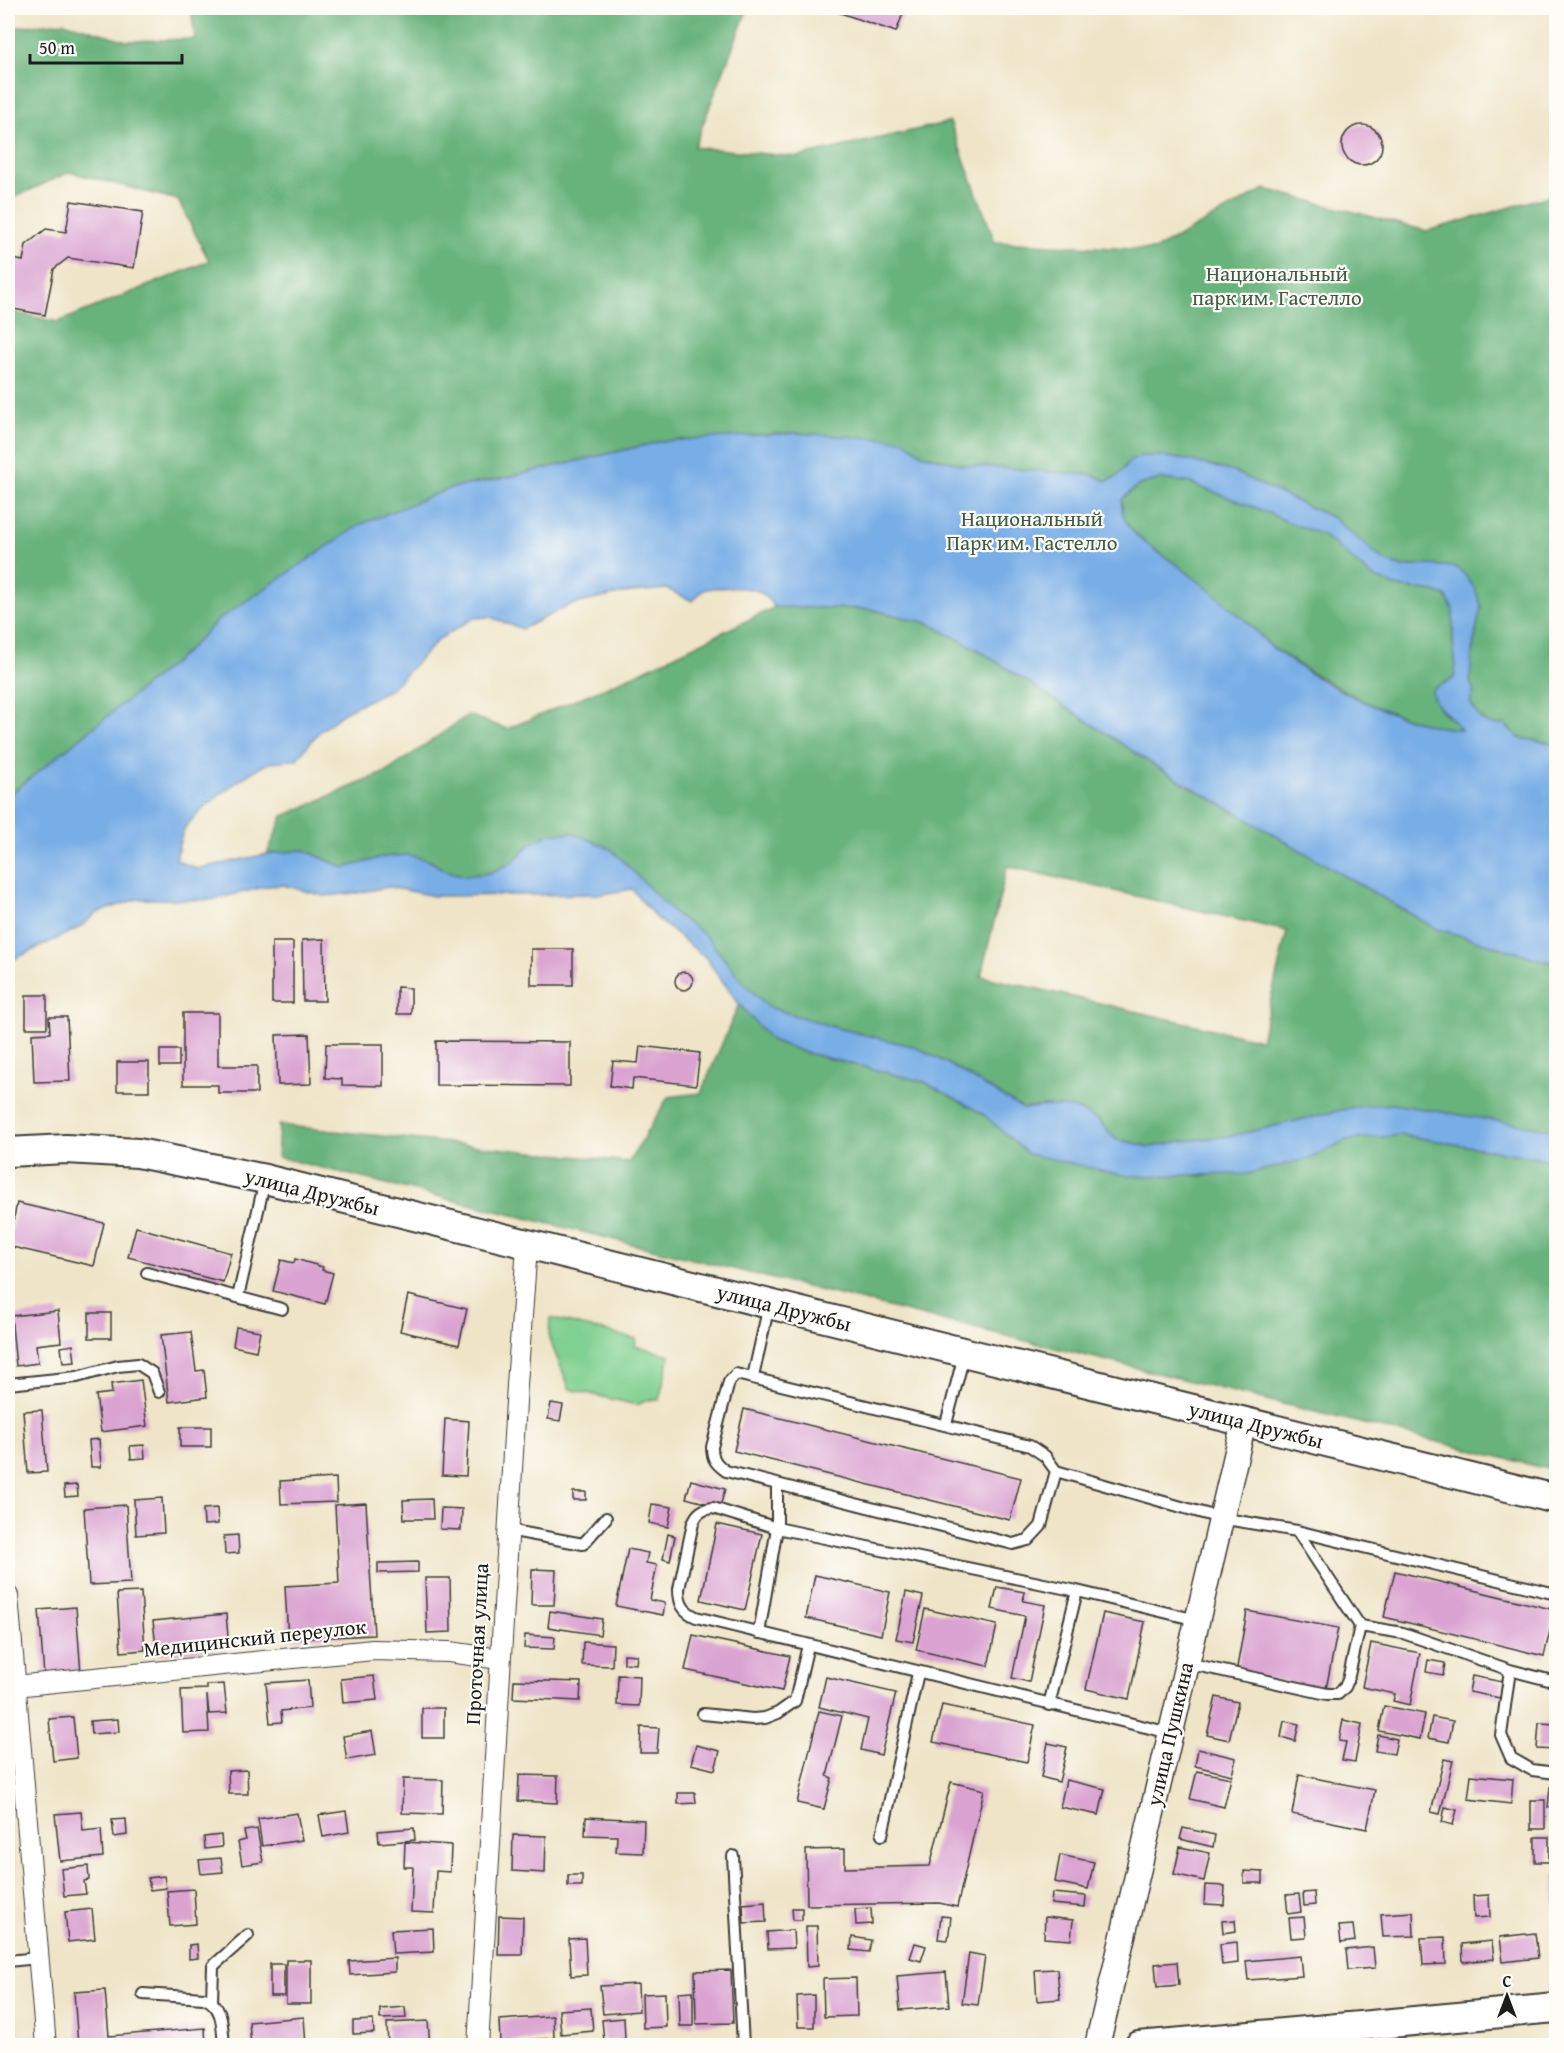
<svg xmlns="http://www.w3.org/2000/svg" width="1564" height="2053" font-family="'Gentium Book Plus',serif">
<rect width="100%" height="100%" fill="#fdfcf7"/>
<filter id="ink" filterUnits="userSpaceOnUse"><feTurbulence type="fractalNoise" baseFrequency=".0167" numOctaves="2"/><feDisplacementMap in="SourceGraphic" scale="12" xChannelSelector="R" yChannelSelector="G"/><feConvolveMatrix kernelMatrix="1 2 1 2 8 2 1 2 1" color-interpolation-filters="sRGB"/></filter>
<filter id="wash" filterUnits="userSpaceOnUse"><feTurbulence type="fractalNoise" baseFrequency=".008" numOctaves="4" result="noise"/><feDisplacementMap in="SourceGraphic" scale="24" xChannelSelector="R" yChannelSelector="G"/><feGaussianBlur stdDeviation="1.35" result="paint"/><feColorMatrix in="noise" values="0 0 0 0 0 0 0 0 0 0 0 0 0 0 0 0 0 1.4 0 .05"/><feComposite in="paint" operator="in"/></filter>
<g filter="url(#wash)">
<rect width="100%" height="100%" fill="#efe4c7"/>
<path fill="#80d091" stroke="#4e7656" stroke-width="1.5" d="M550,1318L636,1339L635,1346L670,1355L659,1400H647L637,1405L570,1389L549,1338Z"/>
<path fill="#68b27b" stroke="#42674c" stroke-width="1.5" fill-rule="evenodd" d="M191,8H748L694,147L798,157L950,122L995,242L1154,250L1265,189L1427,231L1556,194V744L1519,738L1504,724C1483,728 1479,719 1470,702L1474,691L1470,681L1472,652L1481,606L1429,565L1403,567L1385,561L1333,518L1234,472L1192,461L1129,462L1118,476L1107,481L1093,475L962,465L922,454L904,440L663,441L505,478L451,488L218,620L181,657L8,796V311L58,322L209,261L178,200L70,172L8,200V28L64,22L127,41L195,39Z
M1161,479L1187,482L1254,507L1293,524L1321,534L1344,552L1371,576L1395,586L1436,592L1446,596L1453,609V642L1456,666L1454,678C1446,683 1438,684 1432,691C1434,710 1451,718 1464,730L1430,726L1368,704L1310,672L1273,648L1248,623L1184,570L1135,535L1122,517V499L1139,485Z
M775,607L870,609L928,623L979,650L1157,767L1435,928L1556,964V1130L1471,1118L1354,1107L1232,1136L1182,1141L1151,1147L1115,1139L1098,1120L1046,1106L1023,1109L950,1065L916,1047L837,1028L768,1007L741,980L705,935L674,913L611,850L529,845L513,862L490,873L465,876L444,870L430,861L383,857L345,868L304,850L267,854L283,816L388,771L468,715L507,729L634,675ZM1007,866L1287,931L1261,1040L981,976Z
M739,1004L771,1040L803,1052L925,1082L982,1113L1028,1154L1201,1176L1311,1158L1346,1140L1402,1135L1556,1161V1471L277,1157L279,1125L629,1162L668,1097L701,1093Z"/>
<path fill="#78ade6" stroke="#4a6481" stroke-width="1.5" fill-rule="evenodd" d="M795,433L904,440L922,454L962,465L1093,475L1107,481L1118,476L1129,462L1141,456H1163L1192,461L1234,472L1333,518L1385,561L1403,567L1429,565L1456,567L1466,576L1475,589L1481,606L1472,652L1470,681L1474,691L1470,702C1479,719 1483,728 1504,724L1519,738L1556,744V816L1554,823L1556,827V964L1435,928L1157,767L979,650L928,623L870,609L775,607C768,602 766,594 758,591C749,587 710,586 702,591C698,594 697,598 692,601L667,589L624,593L570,605L522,629L490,617L474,618L439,639L391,689L348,710L319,732L296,760C284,760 274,761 263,766C243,776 198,809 185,828C180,836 178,850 176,860L197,869L267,854L304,850L345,868L383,857L408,855L430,861L444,870L465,876L490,873L513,862L529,845L550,833H573L611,849L674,913L705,935L741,980L768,1007L837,1028L916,1047L950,1065L1023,1109L1046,1106L1074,1108L1098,1120L1115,1139L1151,1147L1182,1141L1232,1136L1354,1107L1392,1104L1556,1130V1161L1402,1135L1346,1140L1311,1158L1247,1174L1128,1176L1028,1154L982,1113L925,1082L803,1052L771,1040L739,1004L706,958L655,917L632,889L602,894L434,896L389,887L357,893L324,896L283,885L268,886L211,900L137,899L97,913L79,928L8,962V796L181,657L218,620L361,524L451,488L505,478L663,441ZM1161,479L1187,482L1254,507L1293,524L1321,534L1344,552L1371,576L1395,586L1435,592L1446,596L1453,609V642L1456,666L1454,678C1447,683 1438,684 1432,691C1434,706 1442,709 1452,719C1457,723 1457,727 1462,730C1400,724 1324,687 1274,649C1265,642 1257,632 1248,623C1228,605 1206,587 1185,571C1162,552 1117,534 1122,499L1139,485Z"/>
<g id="blocks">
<path fill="#daa3d1" d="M826,8H905L896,32Z
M1342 145a20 20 0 1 1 40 0a20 20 0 1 1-40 0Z
M71,201L143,212L134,268L68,258L54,269L45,315L8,308V258L23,261L26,245L46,229L66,232Z
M324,939L325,1001H303L302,940Z
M272,942H293V1003H272Z
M531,949H573V985H531Z
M675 981a9 9 0 1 1 18 0a9 9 0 1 1-18 0Z
M397,987L411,988V1014H397Z
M26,995H47V1028H26Z
M183,1013H218V1066H257V1093H218V1085H183Z
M49,1017H67L70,1081L34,1082L32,1034L50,1033Z
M309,1034L311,1084L278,1085L276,1035Z
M436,1041L570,1042V1086L436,1085Z
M326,1044H383V1086L342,1085V1079L325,1078Z
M640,1046L700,1053L696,1085L633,1078L632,1089L610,1086L613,1061L638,1063Z
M160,1050H179V1066H160Z
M117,1062H149V1091H117Z
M17,1203L104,1223L94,1266L8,1246Z
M136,1227L231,1253L223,1282L128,1257Z
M295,1259L323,1267L322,1270L333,1273L325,1304L273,1291L281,1260L294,1263Z
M408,1295L467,1309L459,1345L400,1331Z
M58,1311L61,1342L36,1345L38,1363L16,1366L11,1316Z
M89,1313H111V1338H89Z
M236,1327L260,1331L256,1351L233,1346Z
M191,1332L196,1371L204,1370L207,1397L169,1402L161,1335Z
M73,1345L75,1362L63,1363L61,1347Z
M141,1380L147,1426L101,1432L96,1395L112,1393L111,1384Z
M551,1403L563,1405L560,1421L548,1419Z
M744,1409L1021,1478L1010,1520L734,1451Z
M42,1410L47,1472L28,1473L23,1411Z
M445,1419L469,1421L466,1476L442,1475Z
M180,1427H211V1447H180Z
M99,1439L101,1467H91L89,1440Z
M144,1445L145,1458L131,1459L130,1446Z
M336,1478L337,1502L281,1504L280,1481Z
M691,1480L725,1489L720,1507L686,1498Z
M77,1485L78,1496L65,1497L64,1486Z
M573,1492H586V1500H573Z
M162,1498L164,1533L136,1535L134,1500Z
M432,1499L433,1519H404L403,1500Z
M366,1503L374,1635L288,1639L285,1586L339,1583L335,1505Z
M652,1504L672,1507L668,1527L649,1523Z
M126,1505L131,1583L89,1585L84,1508Z
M217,1508L218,1524L204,1525L203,1509Z
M441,1508L462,1509L461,1530L440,1529Z
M717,1524L762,1534L745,1610L701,1600Z
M668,1534L675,1536L670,1561L663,1559Z
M238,1535L239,1553L225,1554L224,1536Z
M628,1549L648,1553L646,1563L657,1565L650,1600L665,1603L663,1615L616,1606Z
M418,1562V1572L378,1573V1563Z
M532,1569L556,1570L554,1605H531Z
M1395,1571L1555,1610L1544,1656L1384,1617Z
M815,1575L890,1592L881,1635L806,1618Z
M425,1578H450L451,1632L427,1633Z
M997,1587L1025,1592L1023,1601L1045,1605L1029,1682L1012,1678L1025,1616L992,1609Z
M141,1592L145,1650L121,1652L117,1593Z
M906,1592L923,1596L913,1642L896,1639Z
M76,1607L81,1674L44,1676L39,1610Z
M925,1609L997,1625L988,1666L916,1650Z
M550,1611L602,1619L600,1635L548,1627Z
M1247,1611L1338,1628L1326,1689L1236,1673Z
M1103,1613L1145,1622L1129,1699L1086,1689Z
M226,1614L229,1648L157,1655L153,1621Z
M525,1635L555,1637L554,1649L524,1648Z
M693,1635L790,1656L782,1691L685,1670Z
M583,1642L613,1644L612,1666L582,1665Z
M1371,1643L1420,1653L1410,1705L1393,1701L1395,1694L1362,1687Z
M624,1654L637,1655L636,1664L624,1663Z
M1428,1660L1445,1663L1443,1675L1426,1672Z
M618,1675L640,1676L639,1706L617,1705Z
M374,1676L377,1700L343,1703L341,1679Z
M1472,1676L1503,1682L1500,1698L1469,1692Z
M826,1677L896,1693L881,1755L861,1750L868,1719L819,1707Z
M308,1680L310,1708L281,1711L282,1722L270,1723L266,1683Z
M514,1680L581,1682L580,1701L513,1698Z
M224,1684L227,1713L209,1714L207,1695L209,1732L183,1733L181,1690L207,1689V1685Z
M1216,1697L1238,1702L1229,1740L1207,1735Z
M942,1705L1035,1725L1027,1762L933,1742Z
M1384,1706L1425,1714L1420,1739L1379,1731Z
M422,1708H444V1738H422Z
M819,1711L842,1716L827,1776L832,1778L824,1809L797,1803Z
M73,1717L77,1758L53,1761L49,1719Z
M1432,1717L1453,1721L1449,1742L1428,1738Z
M118,1719L119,1732L91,1734L90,1721Z
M1343,1720L1362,1724L1355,1762L1342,1760L1346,1742L1339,1741Z
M1284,1721L1299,1724L1295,1741L1281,1737Z
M1539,1723L1556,1724V1750L1537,1749Z
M641,1727L659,1728L657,1753H640Z
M372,1731L376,1755L347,1760L343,1736Z
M1378,1735L1397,1739L1394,1754L1375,1751Z
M1048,1743L1067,1747L1059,1782L1041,1777Z
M696,1745L720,1751L715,1770L691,1764Z
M1198,1749L1236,1758L1232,1775L1195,1766Z
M1444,1759L1453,1761L1440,1814L1431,1812Z
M247,1770L248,1794H229L228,1771Z
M1197,1771L1231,1778L1224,1807L1190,1799Z
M519,1775L558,1776L557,1803L518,1801Z
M1299,1775L1375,1790L1367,1829L1292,1814Z
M1471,1775L1513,1779L1511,1804L1468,1799Z
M403,1779L443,1780L442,1814L402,1813Z
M1066,1780L1105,1789L1099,1815L1060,1807Z
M951,1782L984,1790L957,1907L939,1903L807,1905L806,1850L845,1849V1868L930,1866Z
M1550,1787L1556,1788V1808L1548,1807Z
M678,1793H695L696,1803L678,1804Z
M1531,1800H1545V1829H1531Z
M1445,1807L1457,1810L1453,1825L1442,1822Z
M346,1811L349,1832L323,1837L319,1815Z
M81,1812L83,1831L101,1829L103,1857L60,1861L55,1814Z
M297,1813L302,1840L262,1846L258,1819Z
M586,1817L644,1820L643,1853L616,1852L617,1836L585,1835Z
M126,1819L127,1835L114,1837L112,1820Z
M414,1828L415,1840L379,1843L378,1831Z
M1183,1828L1215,1835L1213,1847L1180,1839Z
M257,1829L263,1862L242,1865L238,1842L246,1840L244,1831Z
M221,1835L222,1847L205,1849L204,1837Z
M513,1835L546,1836L545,1873L512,1871Z
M1535,1837H1549V1862H1535Z
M405,1842L451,1845L450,1872L436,1871L434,1913L411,1912L413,1867H404Z
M1180,1847L1210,1853L1204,1881L1174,1874Z
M1060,1855L1094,1862L1088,1889L1055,1882Z
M221,1858L223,1872L201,1874L199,1860Z
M88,1866L89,1880L84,1881L86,1894L64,1896L61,1869Z
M1244,1871L1263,1872V1883H1244Z
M1554,1874H1556V1904H1554Z
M568,1875H582V1886H568Z
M164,1876L166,1888L150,1890L148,1878Z
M1205,1885L1225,1886L1224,1905L1204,1904Z
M194,1889L196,1924L170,1926L167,1891Z
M1314,1892L1315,1905L1304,1906L1303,1893Z
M1052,1893L1086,1896L1085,1907L1051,1904Z
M1299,1894L1301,1912L1288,1914L1286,1895Z
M1489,1895L1490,1917L1474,1918L1473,1896Z
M765,1902L766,1922L744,1923L743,1904Z
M792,1908H802V1920H793Z
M871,1908L872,1924L856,1925L855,1909Z
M92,1909L95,1939L68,1942L65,1912Z
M1413,1912L1414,1936L1383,1937L1381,1914Z
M499,1916L523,1917L522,1955H498Z
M941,1916L951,1917L948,1940L938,1939Z
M1045,1917L1073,1920L1071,1940L1044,1938Z
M1304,1917L1306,1937L1291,1938L1289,1918Z
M1235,1920L1236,1931L1223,1933L1222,1921Z
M1353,1925L1355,1941L1341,1943L1339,1926Z
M806,1926H817L818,1966L807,1967Z
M433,1928L434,1952L393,1954L391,1930Z
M793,1930L794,1948L768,1949L767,1932Z
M1535,1933L1538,1958L1503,1962L1500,1937Z
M852,1937L871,1940L869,1952L851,1950Z
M1445,1937L1446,1964L1423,1965L1421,1938Z
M585,1938L587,1975L571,1976L569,1939Z
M1492,1941L1494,1959L1463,1962L1462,1944Z
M1237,1942L1238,1963L1222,1965L1220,1944Z
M915,1943L926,1946L921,1961L910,1958Z
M197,1944L198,1958L189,1959V1945Z
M1373,1947L1375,1968L1348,1970L1346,1950Z
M969,1953L985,1956L978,2005L962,2003Z
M1300,1956L1302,1976L1248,1980L1246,1961Z
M395,1958V1972L350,1975L349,1961Z
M286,1960H311V2004H286Z
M1177,1962L1179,1985L1157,1987L1155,1964Z
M270,1964H284V1996H270Z
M1057,1969L1060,1999L1037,2001L1035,1970Z
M731,1970L733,2023L696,2024L695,1971Z
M946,1972L949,2006L900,2010L897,1976Z
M856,1978L857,2016L824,2017L823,1979Z
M638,1984L639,2011L603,2014L600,1986Z
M105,1990L109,2036L205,2028L206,2046H78L74,1992Z
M693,1991V2026H680L679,1992Z
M665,1993L666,2027L643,2028L642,1994Z
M814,1995V2027H798L797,1996Z
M405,2007L406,2018L380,2019V2009Z
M591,2008L593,2031L561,2034L559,2010Z
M553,2016L554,2038L500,2042L499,2020Z
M304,2017L306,2046H251L249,2022Z
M624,2018L625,2039L604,2041L602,2020Z
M373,2020L374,2033L353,2034V2021Z
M428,2021L430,2046H388L387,2023Z"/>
</g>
</g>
<g filter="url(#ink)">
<use href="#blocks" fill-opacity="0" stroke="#3c3a36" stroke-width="1.5"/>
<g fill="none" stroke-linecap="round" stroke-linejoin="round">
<defs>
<path id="service" d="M147,1273L282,1309
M238,1297L265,1180
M736,1374L1030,1446L1045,1456L1056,1471L1041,1526L1028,1540L1013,1544L726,1471C716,1464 712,1459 712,1447L729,1382Z
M753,1377L769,1305
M8,1384L77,1377L118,1366L138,1364L152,1373L159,1392
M946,1424L964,1355
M1056,1471L1220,1518L1297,1531L1556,1594
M508,1530L583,1544L606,1518
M1297,1531L1360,1626
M1077,1591L1197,1620
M759,1633L777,1528V1484
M1187,1663L1327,1694H1338L1345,1687L1348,1680L1360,1626L1403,1633L1510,1670
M1556,1682L1510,1670L1501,1735L1511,1758L1532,1770L1556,1773
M1049,1705L1077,1591L777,1528L713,1508C702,1509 697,1513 693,1523L679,1589C679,1604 683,1611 696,1617L1170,1733
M703,1714L753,1719L765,1718L778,1713L795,1701L808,1645
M882,1835L918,1673
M733,1856L743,2046
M8,1961L38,1958
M143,1994L204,1998C224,2006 222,2027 224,2046
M212,2002L213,1966L248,1935"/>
<path id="minor" d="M8,1596L46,2046
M15,1686L373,1650L449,1652L500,1659
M478,2046L517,1385L527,1246"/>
<path id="tertiary" d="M1097,2046L1244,1422"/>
<path id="secondary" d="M8,1152L66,1149L138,1153L265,1179L1556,1499
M1139,2046L1556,2008"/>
</defs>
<use href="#service" stroke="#3c3a36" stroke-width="14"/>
<use href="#minor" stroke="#3c3a36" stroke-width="22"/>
<use href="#tertiary" stroke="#3c3a36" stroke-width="27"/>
<use href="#secondary" stroke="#3c3a36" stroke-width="32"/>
<use href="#service" stroke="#fff" stroke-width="10"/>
<use href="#minor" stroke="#fff" stroke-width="20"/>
<use href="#tertiary" stroke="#fff" stroke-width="24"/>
<use href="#secondary" stroke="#fff" stroke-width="28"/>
</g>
</g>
<g text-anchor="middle" stroke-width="4.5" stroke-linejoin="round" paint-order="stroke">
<g font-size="21" fill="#3f5b45" stroke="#fdfcf7">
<text x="1277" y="281">Национальный<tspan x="1277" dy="24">парк им. Гастелло</tspan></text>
<text x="1032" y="526">Национальный<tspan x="1032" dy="24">Парк им. Гастелло</tspan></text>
</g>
<g font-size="21" fill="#1c1c1c" stroke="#fdfcf7">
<text transform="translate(312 1192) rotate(14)" y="7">улица Дружбы</text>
<text transform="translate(784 1308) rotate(14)" y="7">улица Дружбы</text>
<text transform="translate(1256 1425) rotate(14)" y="7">улица Дружбы</text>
<text transform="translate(255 1638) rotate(-6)" y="7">Медицинский переулок</text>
<text transform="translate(477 1644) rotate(-87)" y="7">Проточная улица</text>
<text transform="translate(1170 1734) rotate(-77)" y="7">улица Пушкина</text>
</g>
</g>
<rect width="1564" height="2053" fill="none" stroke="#fdfcf7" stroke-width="30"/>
<g transform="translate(1507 1996)" stroke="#fdfcf7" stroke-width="4.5" paint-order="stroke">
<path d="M0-4.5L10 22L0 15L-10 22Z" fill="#1c1c1c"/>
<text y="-9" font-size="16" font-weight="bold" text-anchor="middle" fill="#1c1c1c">С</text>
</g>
<path d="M30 54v9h152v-9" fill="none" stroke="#1c1c1c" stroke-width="3"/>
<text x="39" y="54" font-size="18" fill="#1c1c1c" stroke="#fdfcf7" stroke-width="4.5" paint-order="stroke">50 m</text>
</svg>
